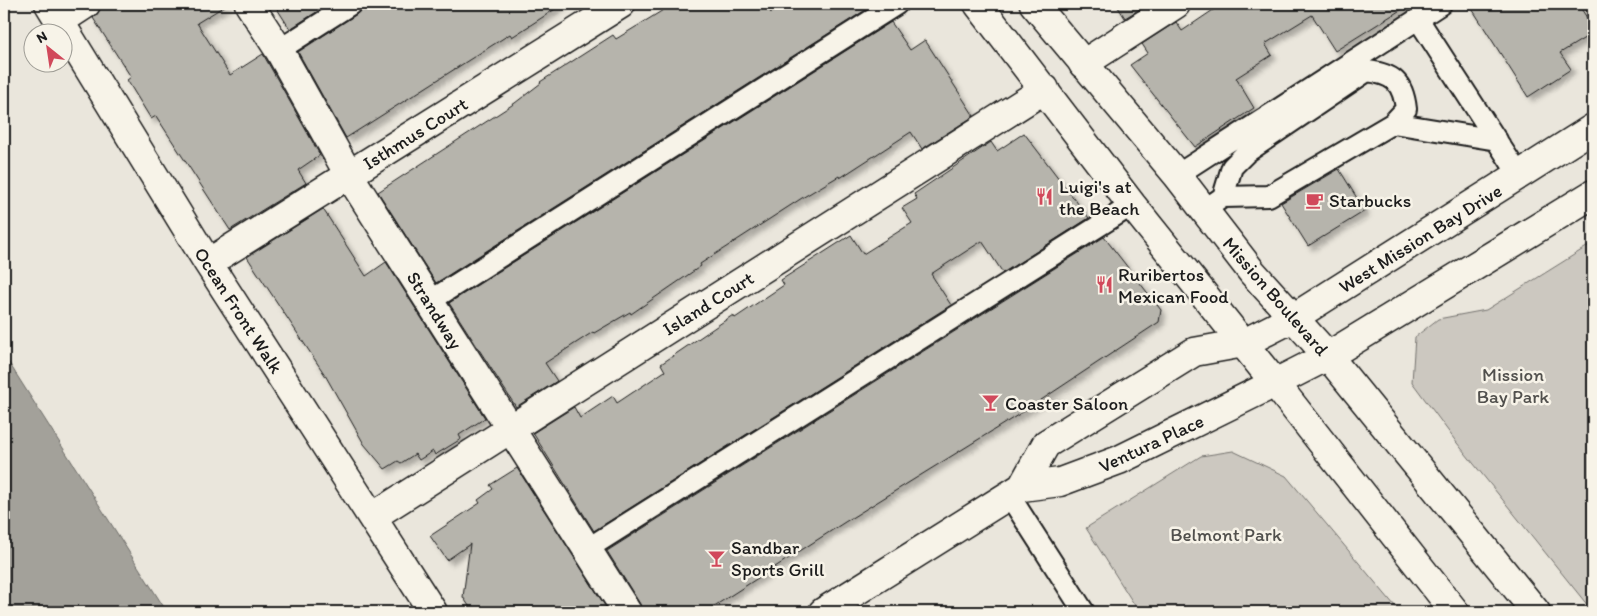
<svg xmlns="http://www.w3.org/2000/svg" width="1597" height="616" font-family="Itim,sans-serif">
<defs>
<filter id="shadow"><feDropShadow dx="4.5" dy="4.5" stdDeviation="2.5" flood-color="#0004"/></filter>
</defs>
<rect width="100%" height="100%" fill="#eae6dc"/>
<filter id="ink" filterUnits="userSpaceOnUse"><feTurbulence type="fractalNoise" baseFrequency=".02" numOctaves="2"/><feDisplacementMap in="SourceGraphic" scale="10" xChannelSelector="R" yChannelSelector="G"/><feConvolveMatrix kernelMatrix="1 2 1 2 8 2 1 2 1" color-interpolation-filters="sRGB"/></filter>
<g filter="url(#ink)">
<path fill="#ccc8c0" stroke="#74726e" d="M1593,243V612L1457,443L1412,382L1415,337L1438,319L1486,310Z
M1233,451L1286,476L1400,612H1139L1086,528L1201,456Z"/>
<path fill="#a3a19a" stroke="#6d6c68" d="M4,355L167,612H4Z"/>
<path fill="#b6b4ac" stroke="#1c1c1c" filter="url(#shadow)" d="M105,4H228L197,23L230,75L263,54L320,155L298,170L306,183L230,230L156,116L151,119L127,80L131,77L93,18Z
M274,4H329L290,29Z
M363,4H563L512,37L510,34L346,138L298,52L357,14Z
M673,4H765L771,13L788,4H875L436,283L378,192L515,103L541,83L540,82L613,35L616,39Z
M1116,4H1148L1125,18Z
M1222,4H1410L1335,51L1312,15L1265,44L1272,55L1236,78L1254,108L1195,147L1130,65L1148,53L1142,44L1176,22L1182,31Z
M1469,4H1578L1593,27V33L1560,53L1571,69L1528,97Z
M891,22L910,50L925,40L974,116L922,149L911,132L840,178L839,176L802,198L700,264L701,266L631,314L630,312L594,333L593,332L545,363L557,381L516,407L449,303Z
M1024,133L1089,218L1003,273L982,241L931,274L951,305L594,531L533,433L574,407L580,418L613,396L617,403L665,371L661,364L733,315L735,318L784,285L781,280L851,235L863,254L912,223L902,208L917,199L914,194L991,142L997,151Z
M1339,169L1365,211L1308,246L1281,203Z
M323,209L366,276L386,262L485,418L459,435L461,439L435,455L433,451L419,460L415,454L401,463L398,461L385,469L364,444L325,375L247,257Z
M1104,237L1161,310L1159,322L1026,410L845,522L705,612H642L640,604L607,551Z
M517,468L609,612H473L463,597L470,544L447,560L430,536L480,503L478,500L493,489L490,485Z"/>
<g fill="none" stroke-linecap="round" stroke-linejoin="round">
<defs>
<path id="lane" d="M1418,19L1519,175
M279,50L351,4
M1177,175L1441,4
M1223,197L1232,167L1247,152L1367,71C1393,74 1403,82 1406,109L1393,123
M1204,210L1223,197L1269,196L1393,123L1497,140
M430,301L897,4
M1009,495L1084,612
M587,549L1132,205"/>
<path id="street" d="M49,4L208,263L433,612
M249,4L279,50L349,175L627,612
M60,21L86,4
M1083,64L1176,4
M208,263L621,4
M1022,487L1046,444L1194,352L1244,343
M372,517L1045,89
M823,612L1022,487L1060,482L1119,460L1275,383"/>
<path id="secondary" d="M1328,356L1536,612
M1275,383L1455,612"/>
<path id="primary" d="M978,4L1132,205L1275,383L1328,356L1593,194
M1034,4L1177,175L1252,272L1328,356
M1244,343L1293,318L1593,128"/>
</defs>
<use href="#lane" stroke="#1c1c1c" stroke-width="24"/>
<use href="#street" stroke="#1c1c1c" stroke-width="31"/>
<use href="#secondary" stroke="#1c1c1c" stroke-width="31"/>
<use href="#primary" stroke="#1c1c1c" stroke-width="31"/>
<use href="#lane" stroke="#f7f3e8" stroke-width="20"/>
<use href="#street" stroke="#f7f3e8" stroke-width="28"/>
<use href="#secondary" stroke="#f7f3e8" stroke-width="28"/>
<use href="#primary" stroke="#f7f3e8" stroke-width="28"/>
</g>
</g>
<defs>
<symbol id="restaurant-bare" viewBox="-9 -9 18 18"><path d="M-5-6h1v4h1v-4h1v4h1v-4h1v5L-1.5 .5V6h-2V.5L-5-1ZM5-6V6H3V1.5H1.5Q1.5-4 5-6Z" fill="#d1495b" stroke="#f7f3e8" stroke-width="2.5" paint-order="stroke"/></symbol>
<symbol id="cafe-bare" viewBox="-9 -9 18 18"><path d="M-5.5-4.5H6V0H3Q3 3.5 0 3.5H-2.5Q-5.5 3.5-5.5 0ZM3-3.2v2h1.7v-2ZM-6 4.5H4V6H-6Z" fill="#d1495b" stroke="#f7f3e8" stroke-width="2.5" paint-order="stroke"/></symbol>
<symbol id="bar-bare" viewBox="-9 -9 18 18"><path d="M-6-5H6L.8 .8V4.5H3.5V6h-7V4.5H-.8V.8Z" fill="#d1495b" stroke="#f7f3e8" stroke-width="2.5" paint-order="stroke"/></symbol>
</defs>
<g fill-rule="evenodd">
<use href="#restaurant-bare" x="1032" y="184" width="25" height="25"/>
<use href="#cafe-bare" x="1302" y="188" width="25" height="25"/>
<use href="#restaurant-bare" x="1092" y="272" width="25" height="25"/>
<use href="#bar-bare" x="978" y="390" width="25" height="25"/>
<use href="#bar-bare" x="704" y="546" width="25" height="25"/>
</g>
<g text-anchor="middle" stroke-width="5" stroke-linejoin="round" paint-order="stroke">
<g font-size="19" fill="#1c1c1c" stroke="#f7f3e8">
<text transform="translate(415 133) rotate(-32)" y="7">Isthmus Court</text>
<text transform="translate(1420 238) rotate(-32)" y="7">West Mission Bay Drive</text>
<text transform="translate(1276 296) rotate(49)" y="7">Mission Boulevard</text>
<text transform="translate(708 303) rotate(-32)" y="7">Island Court</text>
<text transform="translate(239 310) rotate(57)" y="7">Ocean Front Walk</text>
<text transform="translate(435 310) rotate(58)" y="7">Strandway</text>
<text transform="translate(1151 443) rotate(-25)" y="7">Ventura Place</text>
</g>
<g font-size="19" fill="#1c1c1c" stroke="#f7f3e8" text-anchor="start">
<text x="1059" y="193">Luigi's at<tspan x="1059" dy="22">the Beach</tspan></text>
<text x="1329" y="207">Starbucks</text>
<text x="1118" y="281">Ruribertos<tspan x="1118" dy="22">Mexican Food</tspan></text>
<text x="1005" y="410">Coaster Saloon</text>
<text x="731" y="554">Sandbar<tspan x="731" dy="22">Sports Grill</tspan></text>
</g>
<g font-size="19" fill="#51504d" stroke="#f7f3e8">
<text x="1513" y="381">Mission<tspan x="1513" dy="22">Bay Park</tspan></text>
<text x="1226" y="541">Belmont Park</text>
</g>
</g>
<rect width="1597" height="616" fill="none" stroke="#f7f3e8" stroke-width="20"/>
<rect x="10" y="10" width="1577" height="596" fill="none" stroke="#1c1c1c" stroke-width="2" filter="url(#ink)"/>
<g transform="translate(48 48) rotate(330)"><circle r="24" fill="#f7f3e8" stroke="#9f9d96"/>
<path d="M0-4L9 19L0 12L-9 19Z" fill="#d1495b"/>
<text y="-8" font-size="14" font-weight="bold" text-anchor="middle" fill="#1c1c1c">N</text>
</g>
</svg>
